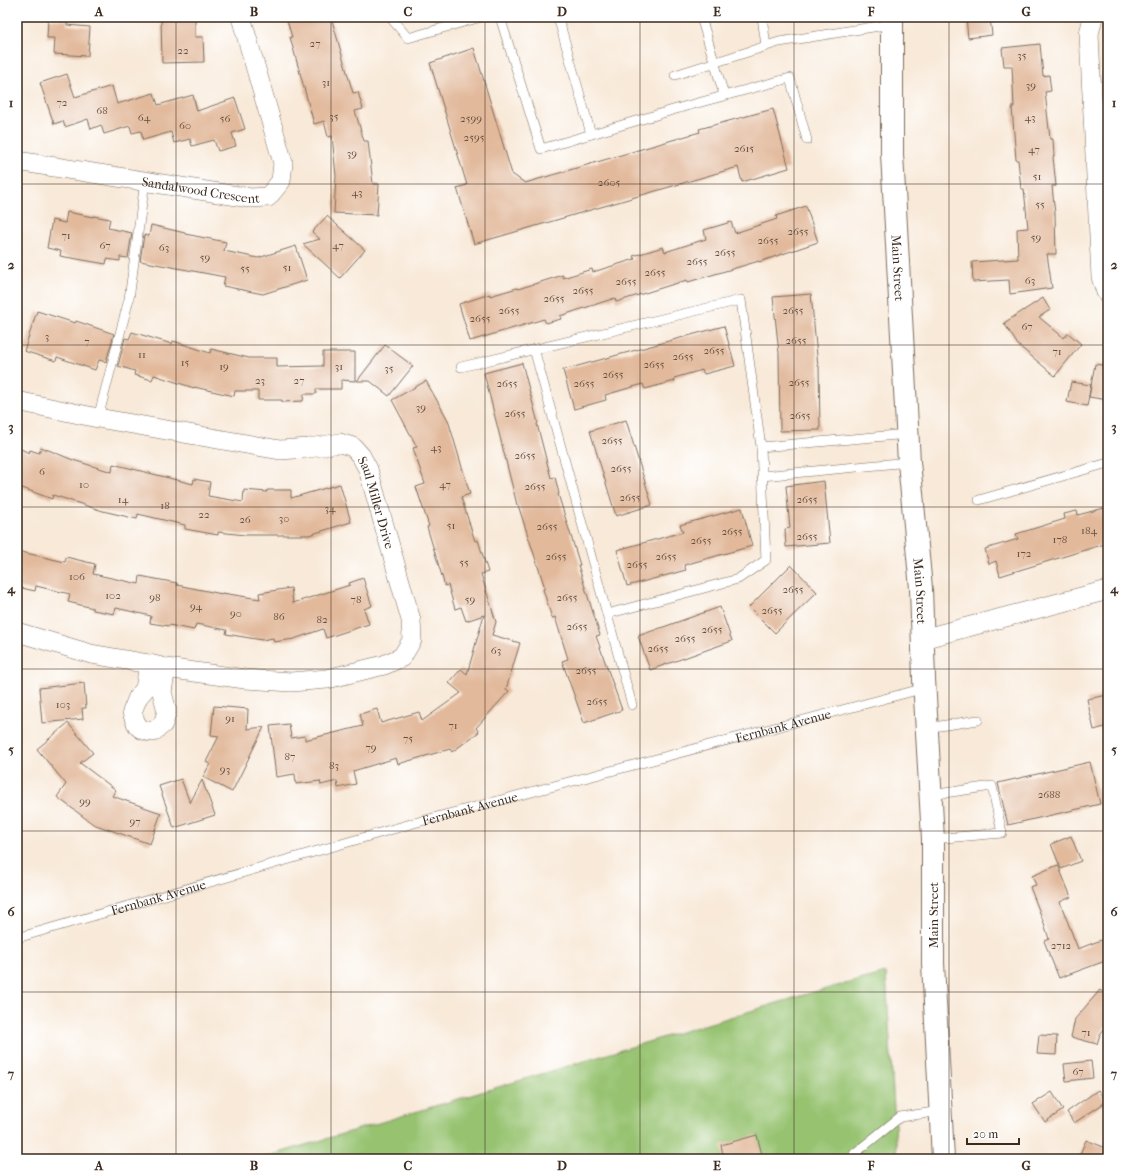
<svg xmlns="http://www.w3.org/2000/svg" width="1125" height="1176" font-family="'IM FELL French Canon',serif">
<rect width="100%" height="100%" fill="#fff"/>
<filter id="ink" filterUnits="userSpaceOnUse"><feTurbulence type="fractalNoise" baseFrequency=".025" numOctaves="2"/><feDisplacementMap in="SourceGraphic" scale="8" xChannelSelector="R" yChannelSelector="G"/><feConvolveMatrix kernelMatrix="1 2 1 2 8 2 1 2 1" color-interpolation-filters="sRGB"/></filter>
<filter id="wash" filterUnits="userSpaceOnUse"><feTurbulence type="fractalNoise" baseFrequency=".012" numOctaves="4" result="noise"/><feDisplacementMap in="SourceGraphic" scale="16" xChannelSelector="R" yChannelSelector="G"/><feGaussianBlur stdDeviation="0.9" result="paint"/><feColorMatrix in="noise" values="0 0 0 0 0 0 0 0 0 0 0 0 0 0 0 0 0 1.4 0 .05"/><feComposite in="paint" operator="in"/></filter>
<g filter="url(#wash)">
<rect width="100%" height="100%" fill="#f8e9d8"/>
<path fill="#97c371" stroke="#697648" d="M886,973L897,1159H259L807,994Z"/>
<g id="blocks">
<path fill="#e2b99b" d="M161,17H195V37H203L204,62L162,63Z
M286,17H331L353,93L358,92L363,109L355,111L364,141H368L373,184H379L377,215L334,213L336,176L332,136L328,137L324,121L314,124L290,37H292Z
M966,17H990L992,35L968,38Z
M48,19L67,20V25L90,27L88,56L54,54L55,38H47Z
M1040,44L1043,76L1049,75L1051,91L1045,92L1050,139H1053L1054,156L1053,157L1056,186H1052L1055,214L1056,254H1047L1052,288L1010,294L1009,280L973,282L972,262L1018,259L1017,229L1028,228L1024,189H1021L1018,160H1016L1012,107H1014L1012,66H1004L1002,48Z
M474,48L512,174L525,183L700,132L699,129L773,109L789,168L742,182L738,167L474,244L457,188L467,185L430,63Z
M67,74L75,97L112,86L117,104L154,93L158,105L193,95L197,111L235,98L245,129L232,133L236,146L218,151L214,140L192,146L190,139L174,143L171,132L143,140L141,131L132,133L130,126L104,134L101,125L91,129L88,119L65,127L63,121L54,124L40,83Z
M806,206L818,242L759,262V261L688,282L687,280L616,302L615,298L560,316L561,319L546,323L544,319L470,341L459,304L490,294V296L517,288L518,289L563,275V278L592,269L593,272L635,259L633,256L663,247L665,252L706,239L704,230L731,222L735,233L777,219L776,216Z
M67,212L93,217V216L110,219L108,228L132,233L128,258L120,257V261L107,259L106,264L60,256L61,251L47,248L52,220L65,223Z
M327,216L365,250L340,278L303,244L320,239L312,232Z
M151,225L185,233V234L226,242L224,251L258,258L296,246L307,280L263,294L223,286L225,277L140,261L144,235L149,236Z
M811,294L818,366H819L820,430L780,431L779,353L773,297Z
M1043,298L1050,310L1039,317L1064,338L1068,333L1081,344L1055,376L1018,345L1004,323Z
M37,311L75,323L76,321L114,334L106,362L99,360L95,370L57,357L56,361L24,351Z
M724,326L735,366L704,374L702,370L674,378L675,381L645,389L643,384L605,395L606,400L574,409L563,370Z
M132,332L172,344L173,341L210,353L211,349L249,358H277V367L323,366V352H355V381L341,380V389H316V394H304L303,401L282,402V400H258V391H235L234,396L194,387V388L154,375L152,380L134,375L135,371L118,366L125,338L129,339Z
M385,345L413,366L389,396L370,381H357Z
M522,363L538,423L537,424L551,478L555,477L559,494H558L580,565H578L600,635L596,636L622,710L584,723L562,661L568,659L555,617L552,618L543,589L545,588L518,505H517L484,373Z
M1095,364L1108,366V400L1089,397Z
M426,381L448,420L470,494L461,497L475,541L478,540L488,572L481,574L496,622L492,635L520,643L506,689L509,691L476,728L479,732L452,752L450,749L398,764L396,758L353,771L356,784L338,788L337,781L321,785L320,781L296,784L295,774L276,777L270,726L289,724L291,738L305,736V740L363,726L360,714L377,709L381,723L419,712L422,721L461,693L449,683L461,669L467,674L484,615L466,621L461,607L455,609L448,585L445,586L427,527L429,526L416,487L425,484L413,448L417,447L392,400Z
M1071,382L1091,385L1087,406L1067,402Z
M626,420L652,505L616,516L590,431Z
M17,447L29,453L30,450L39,453L41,447L73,460L112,472L113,464L193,484L194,479L210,482L208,496L243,502L244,490L267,492V490H291V498L340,484L351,522L309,535H245L218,532V535L185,529V525L138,514L137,519L103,511L53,495L52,499L17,486Z
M824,481L830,543L786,547L785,529L790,528L786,486Z
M1108,507V543L1000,576L996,561L989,564L985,549L1018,539L1016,534L1065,519L1064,514L1077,511L1078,515Z
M742,508L752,546L684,565L686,570L627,586L617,550L683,532L680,525Z
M17,551L65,562L66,557L95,564L93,574L139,584L140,576L177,583V585L222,594V593L260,599L259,593L291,588L293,603L350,585L349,583L363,578L372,606L364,609L369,624L326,638L323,629L294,639L274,642L273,638L262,640L226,634L227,630L196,624L194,630L169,625V626L150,623L151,616L116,608L114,614L93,610V608L68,602L70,594L36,586L35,591L17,587Z
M791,565L817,592L775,633L749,607Z
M720,607L732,641L650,670L638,636Z
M84,683L86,708H82L83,719L42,723L39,688Z
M1108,695V726L1094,730L1087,699Z
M214,706L248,709L247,729L264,727L232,792L203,777L210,764L206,762L219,736L211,735Z
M68,723L93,753L80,763L116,790L112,796L161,813L150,844L93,824L57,797L66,784L37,749Z
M1090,762L1100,804L1008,825L998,783Z
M181,779L190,803L202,780L215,815L174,828L159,786Z
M1071,836L1081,861L1061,869L1051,844Z
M1058,865L1071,897L1060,902L1078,949L1101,940L1108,958V960L1059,978L1044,941L1049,939L1044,923L1030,887L1036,885L1032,876Z
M1100,990L1108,997V1025L1100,1034L1097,1044L1071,1037L1075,1019Z
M1039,1035L1057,1036L1056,1055L1037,1054Z
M1091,1061L1093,1078L1066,1081L1064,1064Z
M1098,1090L1106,1102L1074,1123L1067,1112Z
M1052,1092L1063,1110L1045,1122L1033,1104Z
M757,1135L763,1159H724L721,1145Z
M1086,1140L1106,1148L1101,1159H1078Z"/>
</g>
</g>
<g filter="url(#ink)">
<use href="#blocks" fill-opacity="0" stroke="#7d6d5f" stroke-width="1"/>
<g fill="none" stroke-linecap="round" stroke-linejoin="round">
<defs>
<g id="service">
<path d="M390,17L408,38L481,17"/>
<path d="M500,17L541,149L683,107L790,78L807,140"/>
<path d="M558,17L591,134"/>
<path d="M701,17L724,95"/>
<path d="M762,17L766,46"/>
<path d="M675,75L779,42L892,24"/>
<path d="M534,349L632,705"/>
<path d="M461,367L741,300L761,447L908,434"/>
<path d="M98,418L129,299L145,181"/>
<path d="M762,476L909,462"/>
<path d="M979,500L1108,463"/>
<path d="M607,614L738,579L766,560L761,447"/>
<path d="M927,728L978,720"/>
<path d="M931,795L992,786L1002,833L933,839"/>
<path id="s1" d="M17,938L414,823L925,688"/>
<path d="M854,1159V1154L900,1117L941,1111"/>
</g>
<g id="minor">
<path d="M1093,17L1089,34L1101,277L1106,292L1108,294"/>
<path id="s2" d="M17,161L250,198L268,197L281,181L283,163L241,17"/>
<path id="s3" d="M17,401L98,418L280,450L309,448L340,443L353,447L361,456L368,469L411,620L412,640L402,657L384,665L327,679L291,682L245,679L166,668L149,664L91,654L17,632"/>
<path d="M922,639L1108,590"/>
<path d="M149,664L145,689L138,697L132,712C136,725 138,731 153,732L163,724L167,711L162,692L166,668"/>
</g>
<g id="primary">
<path id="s4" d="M892,17V154L909,462L921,588L924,679L933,839V963L943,1159"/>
</g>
</defs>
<use href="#service" stroke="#7d6d5f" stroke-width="10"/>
<use href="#minor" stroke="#7d6d5f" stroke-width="20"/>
<use href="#primary" stroke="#7d6d5f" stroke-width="24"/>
<use href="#service" stroke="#fff" stroke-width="9"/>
<use href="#minor" stroke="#fff" stroke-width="19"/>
<use href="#primary" stroke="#fff" stroke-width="22"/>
</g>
</g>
<path fill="none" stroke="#3b2a1e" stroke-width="1" stroke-opacity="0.55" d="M176,17V1159M331,17V1159M485,17V1159M640,17V1159M794,17V1159M949,17V1159M17,184H1108M17,345H1108M17,507H1108M17,669H1108M17,831H1108M17,992H1108"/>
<g text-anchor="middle" stroke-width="3" stroke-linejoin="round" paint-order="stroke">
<g font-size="11" fill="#654e3d">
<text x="315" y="47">27</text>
<text x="183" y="54">22</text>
<text x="1022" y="59">35</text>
<text x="326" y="86">31</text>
<text x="1031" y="89">39</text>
<text x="62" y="106">72</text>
<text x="102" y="114">68</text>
<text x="334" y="120">35</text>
<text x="144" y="121">64</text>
<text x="1030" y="121">43</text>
<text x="225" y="122">56</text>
<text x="471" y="122">2599</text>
<text x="185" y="129">60</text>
<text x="474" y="141">2595</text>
<text x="744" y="152">2615</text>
<text x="1034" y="153">47</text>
<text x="352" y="157">39</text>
<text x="1037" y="180">51</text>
<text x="609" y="186">2605</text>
<text x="357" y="196">43</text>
<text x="1040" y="208">55</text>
<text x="798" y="235">2655</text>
<text x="66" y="239">71</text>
<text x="1036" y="241">59</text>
<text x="768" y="244">2655</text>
<text x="105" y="249">67</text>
<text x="338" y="249">47</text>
<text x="164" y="251">63</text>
<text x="725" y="256">2655</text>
<text x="205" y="261">59</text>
<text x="697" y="265">2655</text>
<text x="287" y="271">51</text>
<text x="245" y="272">55</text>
<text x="655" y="276">2655</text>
<text x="1030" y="284">63</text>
<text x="626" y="285">2655</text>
<text x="583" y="294">2655</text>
<text x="554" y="302">2655</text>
<text x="509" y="314">2655</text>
<text x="793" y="314">2655</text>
<text x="480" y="322">2655</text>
<text x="1027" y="330">67</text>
<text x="47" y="340">3</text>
<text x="796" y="344">2655</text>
<text x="87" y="345">7</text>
<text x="714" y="354">2655</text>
<text x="1057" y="355">71</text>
<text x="142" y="358">11</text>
<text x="683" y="360">2655</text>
<text x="185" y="366">15</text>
<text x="654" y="368">2655</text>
<text x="224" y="370">19</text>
<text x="339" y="370">31</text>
<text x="389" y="372">35</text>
<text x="613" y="378">2655</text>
<text x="260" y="384">23</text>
<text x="299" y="384">27</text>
<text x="799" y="386">2655</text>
<text x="507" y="387">2655</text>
<text x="584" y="387">2655</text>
<text x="421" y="411">39</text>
<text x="515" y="417">2655</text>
<text x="800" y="419">2655</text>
<text x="612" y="444">2655</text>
<text x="436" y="451">43</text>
<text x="525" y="459">2655</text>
<text x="621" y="472">2655</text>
<text x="42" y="475">6</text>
<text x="84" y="488">10</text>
<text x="445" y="488">47</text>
<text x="535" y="490">2655</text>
<text x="630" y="501">2655</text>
<text x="123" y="503">14</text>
<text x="807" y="503">2655</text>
<text x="165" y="509">18</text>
<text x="330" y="512">34</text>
<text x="204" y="518">22</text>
<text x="284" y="522">30</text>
<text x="245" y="523">26</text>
<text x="451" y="529">51</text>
<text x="547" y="530">2655</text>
<text x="1089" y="534">184</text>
<text x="732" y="535">2655</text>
<text x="807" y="540">2655</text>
<text x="1060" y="543">178</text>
<text x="701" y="544">2655</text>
<text x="1024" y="557">172</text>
<text x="556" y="560">2655</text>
<text x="666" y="560">2655</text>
<text x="464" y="566">55</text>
<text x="637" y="568">2655</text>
<text x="77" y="580">106</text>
<text x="793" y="593">2655</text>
<text x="113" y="599">102</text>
<text x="155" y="601">98</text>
<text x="567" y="601">2655</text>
<text x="356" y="603">78</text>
<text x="470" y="603">59</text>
<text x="196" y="610">94</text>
<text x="772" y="614">2655</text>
<text x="236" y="617">90</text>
<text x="279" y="620">86</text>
<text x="322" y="623">82</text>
<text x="577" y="630">2655</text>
<text x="712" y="633">2655</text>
<text x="685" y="642">2655</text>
<text x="658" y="652">2655</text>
<text x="496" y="654">63</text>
<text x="586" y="674">2655</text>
<text x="597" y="705">2655</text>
<text x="63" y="708">103</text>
<text x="230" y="722">91</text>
<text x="453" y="729">71</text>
<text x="408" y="742">75</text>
<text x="371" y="751">79</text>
<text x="290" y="760">87</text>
<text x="334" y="769">83</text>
<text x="225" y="773">93</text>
<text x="1049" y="798">2688</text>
<text x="85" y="805">99</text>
<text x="135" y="825">97</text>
<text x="1061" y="949">2712</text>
<text x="1086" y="1036">71</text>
<text x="1078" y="1075">67</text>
</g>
<g font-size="13" fill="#3b2a1e" stroke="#fff">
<text dy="5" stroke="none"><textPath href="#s2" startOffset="186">Sandalwood Crescent</textPath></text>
<text dy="5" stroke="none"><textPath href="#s4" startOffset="251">Main Street</textPath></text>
<text dy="5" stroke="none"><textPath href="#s3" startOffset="403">Saul Miller Drive</textPath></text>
<text dy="5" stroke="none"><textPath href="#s4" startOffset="575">Main Street</textPath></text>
<text dy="5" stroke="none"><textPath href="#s1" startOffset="795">Fernbank Avenue</textPath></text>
<text dy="5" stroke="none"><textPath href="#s1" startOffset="471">Fernbank Avenue</textPath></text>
<text dy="5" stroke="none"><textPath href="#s1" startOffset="147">Fernbank Avenue</textPath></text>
<text transform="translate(933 915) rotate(-90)" y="5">Main Street</text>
</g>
</g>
<rect width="1125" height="1176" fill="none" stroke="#fff" stroke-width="44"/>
<path d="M967 1138v6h52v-6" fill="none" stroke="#3b2a1e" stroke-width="2"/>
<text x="973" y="1138" font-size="12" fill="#3b2a1e" stroke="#ffffff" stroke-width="3" paint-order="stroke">20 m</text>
<rect x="22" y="22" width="1081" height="1132" fill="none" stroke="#3b2a1e" stroke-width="1.5"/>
<g font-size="13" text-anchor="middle" font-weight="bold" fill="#3b2a1e">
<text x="99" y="16">A</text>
<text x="254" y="16">B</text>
<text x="408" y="16">C</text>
<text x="562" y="16">D</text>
<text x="717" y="16">E</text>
<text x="871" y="16">F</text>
<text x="1026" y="16">G</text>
<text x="11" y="107">1</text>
<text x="1114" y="107">1</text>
<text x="11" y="269">2</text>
<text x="1114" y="269">2</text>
<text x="11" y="431">3</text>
<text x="1114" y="431">3</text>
<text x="11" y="593">4</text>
<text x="1114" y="593">4</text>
<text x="11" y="754">5</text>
<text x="1114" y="754">5</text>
<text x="11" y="916">6</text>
<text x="1114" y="916">6</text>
<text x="11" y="1078">7</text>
<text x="1114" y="1078">7</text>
<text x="99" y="1170">A</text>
<text x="254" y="1170">B</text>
<text x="408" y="1170">C</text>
<text x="562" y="1170">D</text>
<text x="717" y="1170">E</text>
<text x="871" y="1170">F</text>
<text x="1026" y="1170">G</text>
</g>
</svg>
